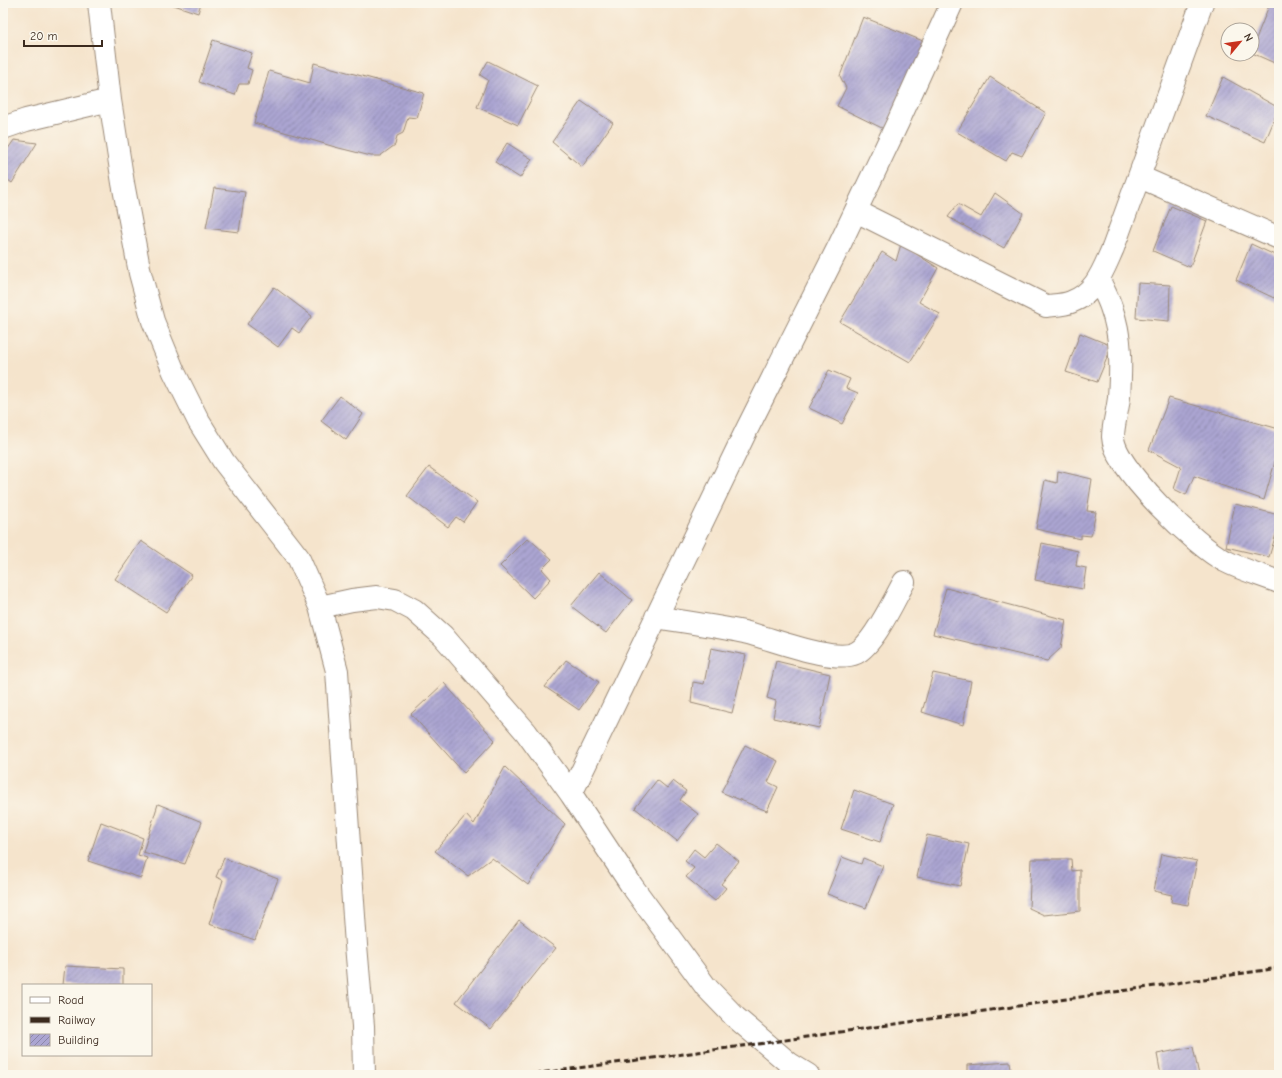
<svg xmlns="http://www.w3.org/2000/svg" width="1282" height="1078" font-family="'Comic Neue',sans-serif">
<defs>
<pattern id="building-hatch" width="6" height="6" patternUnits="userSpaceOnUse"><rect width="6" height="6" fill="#aba5d2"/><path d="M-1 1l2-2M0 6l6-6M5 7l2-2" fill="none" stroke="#8c87aa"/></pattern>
</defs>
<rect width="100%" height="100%" fill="#fbf7ec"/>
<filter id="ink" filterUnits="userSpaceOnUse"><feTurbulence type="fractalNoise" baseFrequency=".025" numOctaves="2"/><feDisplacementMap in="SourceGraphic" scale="8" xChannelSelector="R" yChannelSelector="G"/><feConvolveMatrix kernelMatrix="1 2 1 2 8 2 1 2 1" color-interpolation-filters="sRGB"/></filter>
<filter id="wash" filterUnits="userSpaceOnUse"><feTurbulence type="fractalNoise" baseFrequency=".012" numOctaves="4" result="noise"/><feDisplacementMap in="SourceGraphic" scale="16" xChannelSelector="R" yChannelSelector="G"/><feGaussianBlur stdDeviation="0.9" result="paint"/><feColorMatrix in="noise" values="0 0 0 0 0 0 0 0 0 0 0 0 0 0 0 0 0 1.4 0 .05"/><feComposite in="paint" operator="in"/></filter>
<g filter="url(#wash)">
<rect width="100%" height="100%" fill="#f5e4cc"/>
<g id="blocks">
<path fill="url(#building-hatch)" d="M168,3H201L198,13Z
M1270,3H1279V65L1252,53V49Z
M863,17L928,43L888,131L837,106L846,88L840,76Z
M213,40L252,53L247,68L252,70L248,84H239L235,95L199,82Z
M488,61L538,86L518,125L477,107L488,80L480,75Z
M314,63L424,93L417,118L408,117L403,133L397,136L395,145L380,156H371L335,147L254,123L269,71L310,83Z
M990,77L1046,113L1022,156L1012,152L1006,161L957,132Z
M1223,77L1279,108L1265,142L1206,116Z
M581,101L613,123L582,167L552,142Z
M14,140L37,143L12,183L3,176V156Z
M507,143L532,159L520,178L495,162Z
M214,188L245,192L239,232L206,228Z
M995,193L1023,213L1004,248L948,217L958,204L981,217Z
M1171,206L1207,221L1190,267L1153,251Z
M901,244L938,268L919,302L940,314L910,362L840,322L882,252L896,261Z
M1251,244L1279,257V289L1274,298L1236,280Z
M1138,283L1170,285L1169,321L1136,318Z
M274,287L312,316L299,333L292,328L278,347L247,324Z
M1080,333L1112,346L1097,382L1066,372Z
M829,370L850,379L846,388L858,393L842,424L809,408Z
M340,396L363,414L346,440L321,421Z
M1169,398L1279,429V448L1264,500L1194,476L1186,495L1174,489L1181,467L1149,450Z
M429,467L477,502L463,522L456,517L448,527L407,496Z
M1058,471L1092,479L1087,511L1096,512L1091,536L1081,535V539L1036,529L1045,480L1057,483Z
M1235,504L1279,515V524L1269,557L1226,547Z
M528,538L552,559L542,569L551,579L533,598L500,566Z
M141,541L192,575L166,612L115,579Z
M1042,543L1078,551L1076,566L1086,568L1083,589L1035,580Z
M599,572L632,600L606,633L571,606Z
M946,588L1066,620L1061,648L1047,661L933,634Z
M711,648L746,655L732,713L691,703L693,682L704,684Z
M566,660L599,682L579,710L545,687Z
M776,661L830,674L819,728L773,718L776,701L767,698Z
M933,673L971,681L963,725L922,712Z
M444,683L495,740L464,773L411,714Z
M745,745L778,761L768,782L778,787L767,811L721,792Z
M505,767L565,824L528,885L492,858L468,876L435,851L466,815L474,824Z
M657,780L667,788L673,781L686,791L680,800L698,814L677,841L635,808Z
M854,790L893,804L880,842L841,829Z
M158,804L202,822L185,864L143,852Z
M101,822L143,838L138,855L147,858L141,878L88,861Z
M927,835L969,844L960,886L917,877Z
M716,843L739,861L721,884L726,888L715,901L686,877L694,868L685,861L694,849L704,857Z
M1161,854L1197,861L1188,905L1171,902L1172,895L1154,891Z
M842,857L861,864L863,858L883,866L866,908L827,894Z
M224,858L278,879L255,940L209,924L223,880L216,877Z
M1031,859H1071L1072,871L1080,870V911L1044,915L1029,908Z
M519,920L556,948L491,1029L456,1002Z
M65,966L123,969V985H63Z
M1193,1047L1199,1075H1161L1157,1054Z
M1010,1062L1012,1075H968V1065Z"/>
</g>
</g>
<g filter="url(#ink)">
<use href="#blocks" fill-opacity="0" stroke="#988775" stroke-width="1"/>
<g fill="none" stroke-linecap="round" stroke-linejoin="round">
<defs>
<path id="minor" d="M99,3L110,100L123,183L140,273L153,321L174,372L199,422L224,462L298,557L320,607L337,671L356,945L363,1026L364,1075
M3,128L26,120L110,100
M1140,177L1279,238
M856,211L1046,306C1054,305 1064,305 1071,302C1096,293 1103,270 1113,248L1202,3
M1099,280C1103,289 1108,298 1111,307C1122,337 1121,367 1119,397C1118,410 1113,424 1113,437C1114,468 1197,547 1225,561C1242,570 1261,575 1279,582
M320,607L352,600L377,597L395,600L414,610L443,636L526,732L571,794L632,886L706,987L735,1017L790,1064L808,1075
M656,617C685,622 715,626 744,632C771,638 833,664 856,653C874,644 894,600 904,582
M571,794L747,429L839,246L898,122L952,3"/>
</defs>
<use href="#minor" stroke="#988775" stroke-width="24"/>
<use href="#minor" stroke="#fff" stroke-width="22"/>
<path stroke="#3b2a1e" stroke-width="3" stroke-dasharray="6 3" stroke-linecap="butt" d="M526,1075L765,1043L1279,968"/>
</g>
</g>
<rect width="1282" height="1078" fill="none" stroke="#fbf7ec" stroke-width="16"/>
<rect x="22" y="984" width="130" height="72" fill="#fbf7ec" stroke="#aea59a"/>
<rect x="30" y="997" width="20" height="6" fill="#ffffff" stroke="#aea59a"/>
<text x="58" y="1004" font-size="12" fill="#3b2a1e">Road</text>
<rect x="30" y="1017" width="20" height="6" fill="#3b2a1e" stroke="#aea59a"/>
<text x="58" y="1024" font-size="12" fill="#3b2a1e">Railway</text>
<rect x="30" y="1034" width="20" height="12" fill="url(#building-hatch)" stroke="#aea59a"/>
<text x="58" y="1044" font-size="12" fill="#3b2a1e">Building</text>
<g transform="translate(1240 42) rotate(61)"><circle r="19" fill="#fbf7ec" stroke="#aea59a"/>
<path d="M0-3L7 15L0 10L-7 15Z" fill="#c8321e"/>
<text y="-6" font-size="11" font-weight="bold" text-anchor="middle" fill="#3b2a1e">N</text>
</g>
<path d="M24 40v6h78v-6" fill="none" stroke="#3b2a1e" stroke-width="2"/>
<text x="30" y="40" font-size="12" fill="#3b2a1e" stroke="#fbf7ec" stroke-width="3" paint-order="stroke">20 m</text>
</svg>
